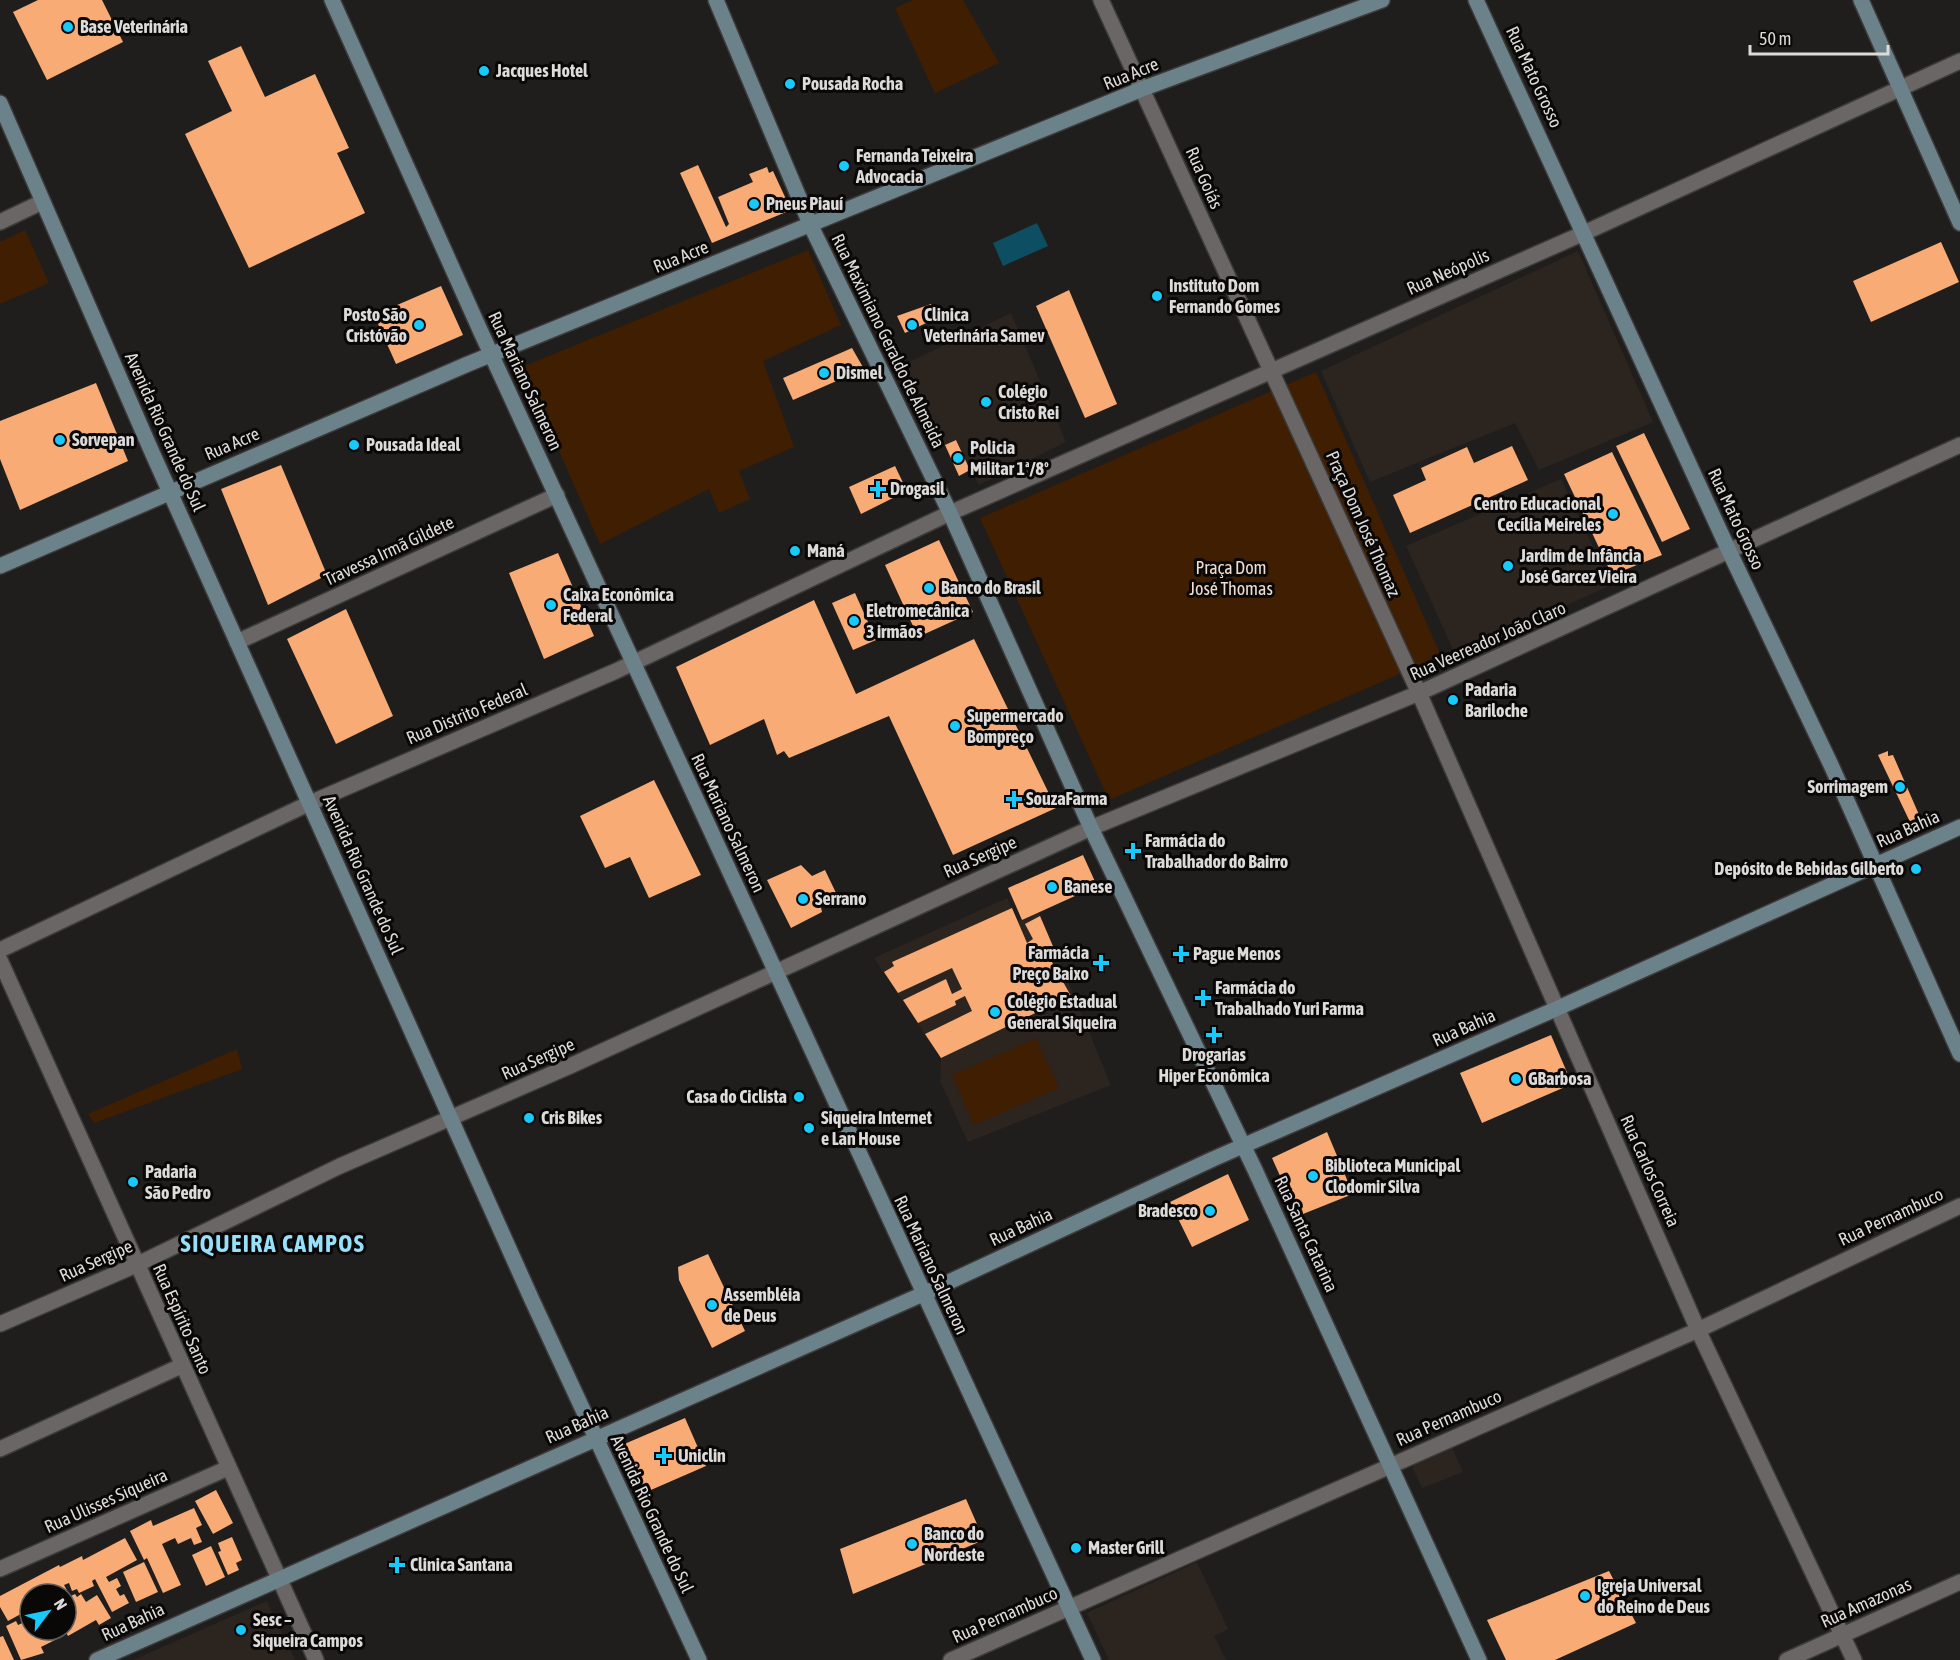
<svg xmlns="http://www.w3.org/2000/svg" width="1960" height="1660" font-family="'Asap Condensed',sans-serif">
<rect width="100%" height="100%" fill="#201e1c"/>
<path fill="#2c241f" d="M1578,251L1653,422L1539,470L1515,423L1370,482L1321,371Z
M1011,313L1066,442L979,485L956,439L945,445L905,364Z
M1561,479L1611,585L1456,656L1406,546Z
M1007,898L1018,921L1039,912L1111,1085L968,1142L940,1081L941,1058L874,958Z
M1450,1443L1463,1472L1422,1488L1413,1469L1415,1461Z
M1197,1562L1228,1629L1214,1636L1226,1660H1109L1087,1613Z
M267,1601L295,1660H133Z"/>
<path fill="#3f1e02" d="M913,0H963L999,63L935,93L895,8Z
M25,230L49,283L0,304V242Z
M808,250L841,325L763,361L794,447L739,471L750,499L719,513L709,489L600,544L522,367Z
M1316,372L1441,656L1109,800L980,518Z
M1036,1038L1059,1088L974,1125L952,1075Z
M237,1049L242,1069L94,1123L88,1114Z"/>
<path fill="#0e4e62" d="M1037,223L1048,246L1003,266L993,243Z"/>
<path fill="#f8ab74" d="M38,0H102L123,42L47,80L13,12Z
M241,46L265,97L315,74L349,148L337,153L365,213L249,268L185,134L232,111L208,61Z
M698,165L726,227L729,224L718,197L753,182L749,174L767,167L769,173L773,171L791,210L712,243L680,173Z
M1941,242L1959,282L1871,322L1853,281Z
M441,286L463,335L396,364L374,315Z
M1069,290L1117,404L1085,418L1036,306Z
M931,304L939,317L905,333L897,316Z
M852,348L864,369L793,400L783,378Z
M96,383L128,461L20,510L0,459V421Z
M1644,433L1690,529L1662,542L1616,446Z
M956,440L970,470L959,476L945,445Z
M1512,446L1528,480L1410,533L1393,495L1426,480L1421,468L1467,447L1474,463Z
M1612,452L1662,555L1612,575L1564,474Z
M281,465L327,575L268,605L221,489Z
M895,466L907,491L861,514L849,487Z
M939,540L973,612L918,637L885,565Z
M558,553L594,636L544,659L509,573Z
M855,593L876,640L853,650L832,603Z
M814,600L856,694L974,639L1056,808L953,855L889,716L789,758L784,751L777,755L764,719L710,745L676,667Z
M346,609L393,716L336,744L287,639Z
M1888,751V756L1893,755L1920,817L1910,822L1878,755Z
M654,780L701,875L649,898L630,857L605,868L580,816Z
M1083,855L1097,886L1022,920L1008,888Z
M801,865L812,876L825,870L837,895L820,903L822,912L791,928L767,880Z
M1012,908L1027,943L1033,939L1025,924L1040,916L1055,951L1048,955L1071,996L941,1058L925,1034L972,1011L965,996L955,1001L956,1005L918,1023L903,1000L946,979L952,994L962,989L952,968L898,993L884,972L894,966L892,962Z
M1551,1035L1572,1084L1482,1123L1460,1073Z
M1327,1132L1353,1194L1298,1216L1272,1158Z
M1228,1174L1249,1220L1192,1247L1170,1202Z
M708,1254L745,1331L712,1348L679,1280L678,1267Z
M685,1418L706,1466L644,1493L622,1445Z
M216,1490L233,1523L213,1534L195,1501Z
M966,1499L984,1540L853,1594L840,1549Z
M194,1508L202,1525L196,1528L202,1542L194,1545L191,1538L178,1544L175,1538L162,1544L181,1585L163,1593L147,1558L144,1560L130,1531L151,1520L153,1526Z
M232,1537L242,1560L236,1563L239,1570L228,1575L218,1552L221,1551L218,1543Z
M125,1538L137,1560L106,1577L109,1582L117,1578L121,1586L116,1589L120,1596L124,1594L129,1603L112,1612L95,1579L92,1581L94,1586L79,1593L77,1589L72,1591L69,1583L64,1585L69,1594L66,1595L30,1594V1609L8,1621L0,1607V1596L59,1565L60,1567L82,1556L83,1560Z
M211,1546L225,1577L206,1586L192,1555Z
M144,1562L158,1592L136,1602L123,1572Z
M1609,1571L1636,1623L1555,1660H1506L1487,1620Z
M75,1594L77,1597L81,1594L86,1602L97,1595L111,1618L99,1625L96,1620L68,1636L65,1630L66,1605L70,1603L67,1598Z
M29,1620L30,1630H61L63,1636L41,1647L44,1653L21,1660L6,1626L16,1621L18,1625Z
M3,1636L14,1660H0V1637Z"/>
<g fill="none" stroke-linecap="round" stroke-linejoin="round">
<defs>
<path id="street" d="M1101,0L1419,693L1698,1330L1854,1660
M0,222L42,202
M237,642L557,495
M0,950L310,803L616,671L950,513L1584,233L1960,61
M0,960L316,1660
M0,1324L136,1265L340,1166L570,1066L1091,828L1419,693L1960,445
M0,1449L181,1366
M0,1569L228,1468
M951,1660L1698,1330L1960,1206
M1787,1660L1960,1582"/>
<path id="secondary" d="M332,0L480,330L1093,1660
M716,0L811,226L950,513L1091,828L1255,1170L1479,1660
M1476,0L1730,553L1831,765L1960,1054
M1861,0L1960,223
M0,103L151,450L532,1300L699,1660
M0,566L468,364L1142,89L1382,0
M97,1660L923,1294L1213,1159L1558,1008L1960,827"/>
</defs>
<use href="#street" stroke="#3c3b3a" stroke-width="18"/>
<use href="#secondary" stroke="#3c3b3a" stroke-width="18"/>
<use href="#street" stroke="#696665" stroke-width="15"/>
<use href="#secondary" stroke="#6b828a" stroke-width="15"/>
</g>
<g fill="#16cafb" stroke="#090807" stroke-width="2">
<circle cx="68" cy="27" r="6"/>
<circle cx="484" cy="71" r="6"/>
<circle cx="790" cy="84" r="6"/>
<circle cx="844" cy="166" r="6"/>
<circle cx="754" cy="204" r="6"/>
<circle cx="1157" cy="296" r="6"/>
<circle cx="419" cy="325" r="6"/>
<circle cx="912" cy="325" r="6"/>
<circle cx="824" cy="373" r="6"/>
<circle cx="986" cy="402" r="6"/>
<circle cx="60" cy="440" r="6"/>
<circle cx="354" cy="445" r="6"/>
<circle cx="958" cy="458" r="6"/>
<path d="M875 480h6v6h6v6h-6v6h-6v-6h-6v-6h6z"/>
<circle cx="1613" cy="514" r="6"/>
<circle cx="795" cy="551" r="6"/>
<circle cx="1508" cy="566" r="6"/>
<circle cx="929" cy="588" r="6"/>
<circle cx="551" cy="605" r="6"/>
<circle cx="854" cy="621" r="6"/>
<circle cx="1453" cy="700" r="6"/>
<circle cx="955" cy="726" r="6"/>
<circle cx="1900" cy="787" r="6"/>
<path d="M1011 790h6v6h6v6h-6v6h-6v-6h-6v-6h6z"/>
<path d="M1130 842h6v6h6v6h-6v6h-6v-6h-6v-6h6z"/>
<circle cx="1916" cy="869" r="6"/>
<circle cx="1052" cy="887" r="6"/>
<circle cx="803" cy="899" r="6"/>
<path d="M1178 945h6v6h6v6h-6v6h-6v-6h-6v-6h6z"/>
<path d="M1098 954h6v6h6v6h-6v6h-6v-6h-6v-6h6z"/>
<path d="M1200 989h6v6h6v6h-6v6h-6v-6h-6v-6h6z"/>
<circle cx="995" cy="1012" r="6"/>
<path d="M1211 1026h6v6h6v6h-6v6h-6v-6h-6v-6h6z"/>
<circle cx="1516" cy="1079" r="6"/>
<circle cx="799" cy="1097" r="6"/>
<circle cx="529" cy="1118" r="6"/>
<circle cx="809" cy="1128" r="6"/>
<circle cx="1313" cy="1176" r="6"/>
<circle cx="133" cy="1182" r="6"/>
<circle cx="1210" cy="1211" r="6"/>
<circle cx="712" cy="1305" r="6"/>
<path d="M661 1447h6v6h6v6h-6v6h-6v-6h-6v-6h6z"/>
<circle cx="912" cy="1544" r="6"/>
<circle cx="1076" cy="1548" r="6"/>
<path d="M394 1556h6v6h6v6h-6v6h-6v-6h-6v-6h6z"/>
<circle cx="1585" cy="1596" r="6"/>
<circle cx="241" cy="1630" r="6"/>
</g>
<g text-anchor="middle" stroke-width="6" stroke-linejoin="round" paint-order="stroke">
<g font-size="18" font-weight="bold" fill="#dddbda" stroke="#090807" text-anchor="start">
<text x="80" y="33">Base Veterinária</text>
<text x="496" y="77">Jacques Hotel</text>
<text x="802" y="90">Pousada Rocha</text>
<text x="856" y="162">Fernanda Teixeira<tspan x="856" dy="21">Advocacia</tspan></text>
<text x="766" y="210">Pneus Piauí</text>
<text x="1169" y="292">Instituto Dom<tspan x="1169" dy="21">Fernando Gomes</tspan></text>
<text x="407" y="321" text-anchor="end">Posto São<tspan x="407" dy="21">Cristóvão</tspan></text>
<text x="924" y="321">Clinica<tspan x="924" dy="21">Veterinária Samev</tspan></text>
<text x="836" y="379">Dismel</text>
<text x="998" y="398">Colégio<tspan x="998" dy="21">Cristo Rei</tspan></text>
<text x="72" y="446">Sorvepan</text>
<text x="366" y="451">Pousada Ideal</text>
<text x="970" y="454">Policia<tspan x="970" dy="21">Militar 1ª/8º</tspan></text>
<text x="890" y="495">Drogasil</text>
<text x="1601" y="510" text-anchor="end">Centro Educacional<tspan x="1601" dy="21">Cecília Meireles</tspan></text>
<text x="807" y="557">Maná</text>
<text x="1520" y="562">Jardim de Infância<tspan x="1520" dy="21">José Garcez Vieira</tspan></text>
<text x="941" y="594">Banco do Brasil</text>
<text x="563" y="601">Caixa Econômica<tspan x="563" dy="21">Federal</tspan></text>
<text x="866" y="617">Eletromecânica<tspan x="866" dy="21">3 irmãos</tspan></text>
<text x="1465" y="696">Padaria<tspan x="1465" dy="21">Bariloche</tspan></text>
<text x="967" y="722">Supermercado<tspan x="967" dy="21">Bompreço</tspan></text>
<text x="1888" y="793" text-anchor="end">Sorrimagem</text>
<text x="1026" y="805">SouzaFarma</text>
<text x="1145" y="847">Farmácia do<tspan x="1145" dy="21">Trabalhador do Bairro</tspan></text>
<text x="1904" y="875" text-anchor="end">Depósito de Bebidas Gilberto</text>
<text x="1064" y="893">Banese</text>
<text x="815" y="905">Serrano</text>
<text x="1089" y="959" text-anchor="end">Farmácia<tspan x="1089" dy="21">Preço Baixo</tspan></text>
<text x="1193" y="960">Pague Menos</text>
<text x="1215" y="994">Farmácia do<tspan x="1215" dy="21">Trabalhado Yuri Farma</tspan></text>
<text x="1007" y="1008">Colégio Estadual<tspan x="1007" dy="21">General Siqueira</tspan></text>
<text x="1214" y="1061" text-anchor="middle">Drogarias<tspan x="1214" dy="21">Hiper Econômica</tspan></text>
<text x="1528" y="1085">GBarbosa</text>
<text x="787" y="1103" text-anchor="end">Casa do Ciclista</text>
<text x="541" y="1124">Cris Bikes</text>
<text x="821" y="1124">Siqueira Internet<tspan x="821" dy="21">e Lan House</tspan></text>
<text x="1325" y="1172">Biblioteca Municipal<tspan x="1325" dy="21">Clodomir Silva</tspan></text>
<text x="145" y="1178">Padaria<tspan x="145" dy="21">São Pedro</tspan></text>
<text x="1198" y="1217" text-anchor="end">Bradesco</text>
<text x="724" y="1301">Assembléia<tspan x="724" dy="21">de Deus</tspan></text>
<text x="678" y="1462">Uniclin</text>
<text x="924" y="1540">Banco do<tspan x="924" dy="21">Nordeste</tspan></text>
<text x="1088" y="1554">Master Grill</text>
<text x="410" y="1571">Clinica Santana</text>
<text x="1597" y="1592">Igreja Universal<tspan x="1597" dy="21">do Reino de Deus</tspan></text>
<text x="253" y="1626">Sesc –<tspan x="253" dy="21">Siqueira Campos</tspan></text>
</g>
<g font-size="18" fill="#dddbda" stroke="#090807">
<text transform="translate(1131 74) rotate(-22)" y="6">Rua Acre</text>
<text transform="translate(1534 77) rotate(65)" y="6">Rua Mato Grosso</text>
<text transform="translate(1204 178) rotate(66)" y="6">Rua Goiás</text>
<text transform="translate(681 257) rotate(-22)" y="6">Rua Acre</text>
<text transform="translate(1448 272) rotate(-24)" y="6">Rua Neópolis</text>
<text transform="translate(888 341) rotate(64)" y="6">Rua Maximiano Geraldo de Almeida</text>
<text transform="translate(525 381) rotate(65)" y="6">Rua Mariano Salmeron</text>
<text transform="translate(165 432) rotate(66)" y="6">Avenida Rio Grande do Sul</text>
<text transform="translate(232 444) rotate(-23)" y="6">Rua Acre</text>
<text transform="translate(1736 519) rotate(65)" y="6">Rua Mato Grosso</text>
<text transform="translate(1363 524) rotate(66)" y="6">Praça Dom José Thomaz</text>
<text transform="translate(389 551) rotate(-25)" y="6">Travessa Irmã Gildete</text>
<text transform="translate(1488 641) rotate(-24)" y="6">Rua Veereador João Claro</text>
<text transform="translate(467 714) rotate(-23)" y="6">Rua Distrito Federal</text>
<text transform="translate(728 823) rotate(65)" y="6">Rua Mariano Salmeron</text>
<text transform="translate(1908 829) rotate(-24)" y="6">Rua Bahia</text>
<text transform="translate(980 857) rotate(-24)" y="6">Rua Sergipe</text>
<text transform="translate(363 875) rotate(66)" y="6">Avenida Rio Grande do Sul</text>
<text transform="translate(1464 1028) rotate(-24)" y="6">Rua Bahia</text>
<text transform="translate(538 1059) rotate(-24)" y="6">Rua Sergipe</text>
<text transform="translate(1650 1171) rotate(66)" y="6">Rua Carlos Correia</text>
<text transform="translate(1891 1217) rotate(-25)" y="6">Rua Pernambuco</text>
<text transform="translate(1021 1227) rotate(-25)" y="6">Rua Bahia</text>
<text transform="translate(1306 1234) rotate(65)" y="6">Rua Santa Catarina</text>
<text transform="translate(96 1261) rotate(-24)" y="6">Rua Sergipe</text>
<text transform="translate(931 1265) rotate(65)" y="6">Rua Mariano Salmeron</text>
<text transform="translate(182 1319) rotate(66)" y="6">Rua Espírito Santo</text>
<text transform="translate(1449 1418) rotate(-24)" y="6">Rua Pernambuco</text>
<text transform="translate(577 1425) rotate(-24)" y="6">Rua Bahia</text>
<text transform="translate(106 1501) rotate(-24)" y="6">Rua Ulisses Siqueira</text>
<text transform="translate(652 1514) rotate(65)" y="6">Avenida Rio Grande do Sul</text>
<text transform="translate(1866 1603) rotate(-24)" y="6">Rua Amazonas</text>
<text transform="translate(1005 1615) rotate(-24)" y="6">Rua Pernambuco</text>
<text transform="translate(133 1622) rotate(-25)" y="6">Rua Bahia</text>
</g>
<g font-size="18" fill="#f1dccf" stroke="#090807">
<text x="1231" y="574">Praça Dom<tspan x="1231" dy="21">José Thomas</tspan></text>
</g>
<g font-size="24" font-weight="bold" letter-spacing="1.5" fill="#98dffa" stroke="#090807">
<text x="273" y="1252">SIQUEIRA CAMPOS</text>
</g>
</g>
<g transform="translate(48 1612) rotate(58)"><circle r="28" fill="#090807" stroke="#5e5c5b" stroke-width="1.5"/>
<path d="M0-4.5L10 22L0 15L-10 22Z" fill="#16cafb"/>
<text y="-9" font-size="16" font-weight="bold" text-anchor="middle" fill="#dddbda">N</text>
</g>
<path d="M1750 45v9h138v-9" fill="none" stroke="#dddbda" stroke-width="3"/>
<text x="1759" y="45" font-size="18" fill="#dddbda" stroke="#090807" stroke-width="4.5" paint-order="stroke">50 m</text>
</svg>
